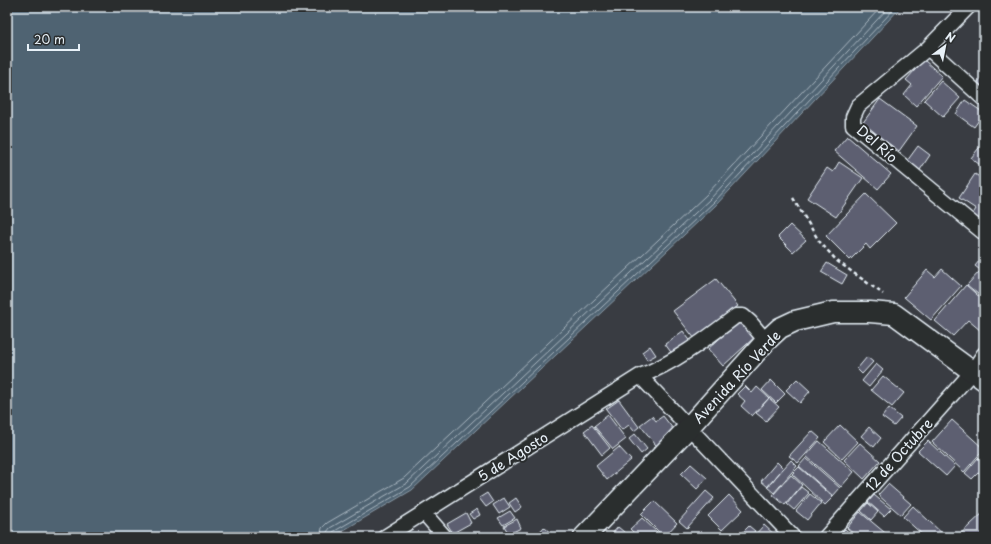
<svg xmlns="http://www.w3.org/2000/svg" width="991" height="544" font-family="'Playpen Sans',sans-serif">
<rect width="100%" height="100%" fill="#393c42"/>
<filter id="ink" filterUnits="userSpaceOnUse"><feTurbulence type="fractalNoise" baseFrequency=".025" numOctaves="2"/><feDisplacementMap in="SourceGraphic" scale="8" xChannelSelector="R" yChannelSelector="G"/><feConvolveMatrix kernelMatrix="1 2 1 2 8 2 1 2 1" color-interpolation-filters="sRGB"/></filter>
<g filter="url(#ink)">
<path fill="#4f6372" stroke="#8c9ca8" d="M7,7H901L716,205L412,490L332,537H7Z"/>
<g fill="none" stroke-linecap="round" stroke-linejoin="round">
<path stroke="#abb8c2" stroke-width="1" d="M320,537L322,528L327,523L404,478L706,195L881,7
M326,537L327,532L330,528L407,483L710,199L889,7
M331,537V534L333,532L410,487L714,202L896,7"/>
</g>
<path fill="#5d5f71" stroke="#e8f1f8" d="M924,60L942,76L916,106L904,95L912,85L906,80Z
M984,75V91L976,84Z
M941,81L960,98L943,117L924,100Z
M880,99L917,126L899,151L862,124Z
M965,100L984,113L974,127L956,114Z
M847,136L891,174L878,189L834,151Z
M982,144L984,145V168L971,158Z
M918,146L930,155L920,170L907,161Z
M839,162L863,178L836,217L807,198L827,168L833,172Z
M975,174L984,180V218L980,224L970,218L976,209L959,198Z
M866,194L896,223L870,249L866,244L850,260L826,236Z
M790,225L806,240L793,252L778,237Z
M984,255V273L975,266Z
M827,263L847,275L842,284L821,272Z
M942,269L961,286L931,320L904,297L927,270L935,277Z
M980,271L984,275V299L967,285Z
M716,279L738,306L695,339L673,311Z
M966,285L984,301V328L981,331L968,320L953,336L935,321Z
M741,319L756,336L723,366L708,349Z
M683,331L692,343L673,355L665,344Z
M650,346L656,355L647,360L642,352Z
M867,357L873,362L862,374L857,369Z
M876,364L883,370L869,387L862,381Z
M883,376L904,393L892,407L871,390Z
M797,379L810,391L800,403L786,390Z
M771,380L785,394L776,403L762,390Z
M745,386L752,393L757,387L769,398L752,416L741,406L745,401L737,394Z
M769,398L779,407L766,421L756,413Z
M619,400L639,427L634,431L629,425L622,430L606,409Z
M889,408L901,418L894,426L882,417Z
M608,415L626,439L613,449L594,426Z
M652,416L656,421L663,416L677,434L659,449L640,425Z
M952,420L984,449L964,472L932,442Z
M592,425L610,448L602,455L584,431Z
M840,425L858,442L842,459L824,442Z
M869,427L881,438L874,447L861,436Z
M812,431L820,438L798,463L789,456Z
M635,434L647,449L641,454L629,439Z
M819,441L854,472L841,487L806,456Z
M928,441L955,466L946,476L918,451Z
M860,443L880,461L864,479L844,460Z
M619,447L631,460L607,480L596,466Z
M806,458L840,488L833,496L799,466Z
M978,458L984,464V467L972,479L965,473Z
M791,460L797,466L774,493L767,487Z
M777,462L783,468L768,487L761,481Z
M691,464L707,478L697,489L681,474Z
M799,467L833,497L825,505L792,474Z
M791,475L802,485L785,505L773,495Z
M888,484L911,504L901,515L878,495Z
M801,487L809,493L794,510L787,504Z
M706,491L714,498L687,528L679,521Z
M487,493L493,502L486,507L479,498Z
M810,494L821,503L807,520L796,511Z
M729,495L743,510L722,530L708,516Z
M874,495L891,509L884,516L868,502Z
M504,498L510,507L499,514L493,505Z
M516,498L522,507L515,512L509,503Z
M654,501L677,523L664,537L641,514Z
M868,503L878,512L871,520L861,511Z
M913,506L946,537H925L903,517Z
M477,509L480,515L473,519L469,514Z
M510,511L515,518L503,525L498,518Z
M860,512L890,537H857L847,528Z
M984,512V534L980,537H957Z
M466,513L471,523L453,533L447,524Z
M642,518L658,533L654,537H638L630,529Z
M517,519L521,528L509,534L504,526Z
M764,525L777,537H753Z
M749,526L755,531L750,537H744L741,534Z
M544,527L555,537H535Z
M618,527L630,537H614L611,535Z
M845,529L854,537H837Z
M461,532L463,537H454L453,536Z
M497,532L500,537H490L489,536Z"/>
<g fill="none" stroke-linecap="round" stroke-linejoin="round">
<defs>
<path id="minor" d="M968,7L928,48L858,106L853,117V125L984,233
M928,48L984,99
M640,376L793,537
M424,513L445,537
M385,537L640,376C675,363 707,338 736,316H743L750,322L766,341
M826,537L972,372L984,354"/>
<path id="secondary" d="M584,537L689,427L766,341L780,328L795,321L833,312H870L894,314L984,380"/>
</defs>
<use href="#minor" stroke="#e8f1f8" stroke-width="17"/>
<use href="#secondary" stroke="#e8f1f8" stroke-width="23"/>
<path stroke="#e8f1f8" stroke-width="2.5" stroke-dasharray="4 3" stroke-linecap="butt" d="M793,198L819,241L837,261L883,294"/>
<use href="#minor" stroke="#2a2d2e" stroke-width="14"/>
<use href="#secondary" stroke="#2a2d2e" stroke-width="20"/>
</g>
</g>
<g text-anchor="middle" stroke-width="4" stroke-linejoin="round" paint-order="stroke">
<g font-size="14" fill="#e8f1f8" stroke="#2a2d2e">
<text transform="translate(877 144) rotate(41)" y="5">Del Río</text>
<text transform="translate(737 377) rotate(-47)" y="5">Avenida Río Verde</text>
<text transform="translate(899 455) rotate(-48)" y="5">12 de Octubre</text>
<text transform="translate(513 457) rotate(-32)" y="5">5 de Agosto</text>
</g>
</g>
<rect width="991" height="544" fill="none" stroke="#2a2d2e" stroke-width="24"/>
<rect x="12" y="12" width="967" height="520" fill="none" stroke="#e8f1f8" stroke-width="1.5" filter="url(#ink)"/>
<g transform="translate(945 46) rotate(32)" stroke="#2a2d2e" stroke-width="3" paint-order="stroke">
<path d="M0-3L7 15L0 10L-7 15Z" fill="#e8f1f8"/>
<text y="-6" font-size="11" font-weight="bold" text-anchor="middle" fill="#e8f1f8">N</text>
</g>
<path d="M28 44v6h51v-6" fill="none" stroke="#e8f1f8" stroke-width="2"/>
<text x="34" y="44" font-size="12" fill="#e8f1f8" stroke="#2a2d2e" stroke-width="3" paint-order="stroke">20 m</text>
</svg>
